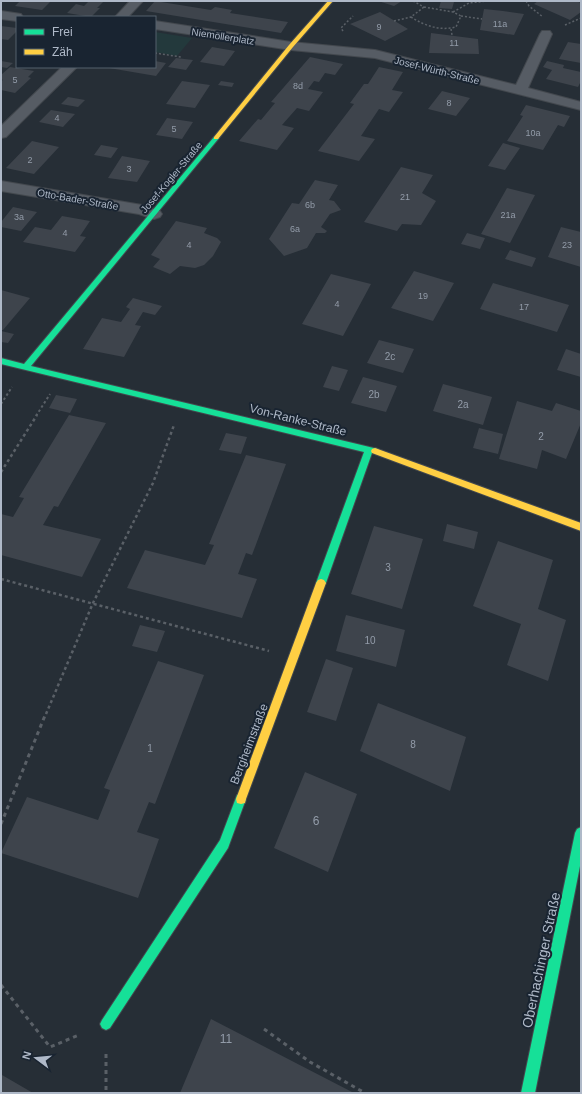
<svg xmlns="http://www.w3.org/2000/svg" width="582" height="1094" font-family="Helvetica,sans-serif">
<rect width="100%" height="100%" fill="#262e36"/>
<path fill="#23393c" d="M155,32L192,38L177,56L155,52Z"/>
<path fill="#3e444c" d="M20,1H51L42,10L15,6Z
M89,1H104L97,8H100L91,17L67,13L76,4L84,6Z
M155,1L211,10L215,7L232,10L230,13L288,22L281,33L146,11Z
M378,1H402L394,6Z
M441,1L454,2L452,9L439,8Z
M538,1H576L581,3V12L570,20L534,4Z
M484,9L503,11L524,14L514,35L480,30Z
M380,12L408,29L385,41L350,24Z
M1,26L17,28V31L8,40L1,39Z
M431,33L478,39L479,54L429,53Z
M568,42L581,44V63L559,59Z
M212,47L235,51L224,66L200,62Z
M310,57L343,64L335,75L325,73L319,82L314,81L308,89L323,92L309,111L297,108L282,125L294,128L277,150L239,141L258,119L261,120L275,103L271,102Z
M176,58L193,60L186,70L168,67Z
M1,61L13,63L7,68L1,67Z
M155,61L166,63L156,76L109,68L155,67Z
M547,61L564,65L563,68L581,72V81L578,87L546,79L552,70L543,67Z
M10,67L34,71L28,77L31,78L15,93L1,90V81L3,80L1,79V75Z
M379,67L403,72L392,90L403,92L389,112L379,109L361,136L375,139L359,161L318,151L354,104L350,103L364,84H368Z
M182,81L210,85L195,108L166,104Z
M221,81L234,83L232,87L218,85Z
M442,91L470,98L456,116L428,109Z
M68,97L85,100L78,107L61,104Z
M526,105L570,116L564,127L558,125L543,150L507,141L523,116L520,115Z
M51,110L75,114L63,127L39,122Z
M167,118L193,122L182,139L156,135Z
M32,141L59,147L34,174L6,168Z
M503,143L520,148L505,170L488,166Z
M101,145L118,148L111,158L94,155Z
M122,156L150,161L137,182L108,178Z
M401,167L433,175L422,193L436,201L421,225L402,224L397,231L364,222Z
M315,180L338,185L329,200L334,201L341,210L330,214L321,227L327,231L325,233H316L307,248L284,256L269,239L292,203L299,204Z
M507,188L535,195L510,243L481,234Z
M13,207L37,212L21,231L1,227V222Z
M62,216L90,221L80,236L86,237L75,252L23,242L35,227L51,230Z
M176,221L207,228L204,233L217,238L221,242L213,256L204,265L195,268L180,266L170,274L153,267L160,259L151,255Z
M561,227L581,232V267L548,257Z
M467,233L485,238L480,249L461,244Z
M510,250L536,258L532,267L505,259Z
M414,271L454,283L433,321L391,308Z
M331,274L371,284L343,336L302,324Z
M493,283L569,305L557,332L480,309Z
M1,290L30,298L3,330H1Z
M133,298L162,306L155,315L143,312L135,325L141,326L124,357L83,349L102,318L121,322L130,309L126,307Z
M1,331L14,334L8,343L1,342Z
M379,340L414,349L403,373L367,363Z
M566,349L581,354V377L557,370Z
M332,366L348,370L339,391L323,387Z
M363,377L397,386L386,412L351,403Z
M443,384L492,397L483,425L433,411Z
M56,395L77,399L70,413L49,408Z
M517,401L552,411L556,403L581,411V423L566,459L542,450L537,469L499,459Z
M69,415L106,423L58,507L54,506L43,525L101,539L82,577L1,555V514L13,517L24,498L19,497Z
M479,428L503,434L498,454L473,448Z
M226,433L247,437L241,454L219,450Z
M246,455L286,464L252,555L246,553L238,574L257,579L242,618L127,588L145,550L205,565L214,545L209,544Z
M447,524L478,532L474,549L443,541Z
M374,526L423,539L402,609L351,594Z
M498,541L553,560L538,609L566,620L548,681L507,665L521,624L473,606Z
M346,615L405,630L396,667L336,651Z
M140,625L165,631L157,652L132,646Z
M326,659L353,668L336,721L307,712Z
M158,661L204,675L155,804L149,802L137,832L159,839L138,898L1,853L27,797L98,820L110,790L104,788Z
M378,703L466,737L450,791L360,751Z
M305,772L357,794L328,872L274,848Z
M211,1019L290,1060L354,1093H180Z
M2,1075L33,1093H1Z"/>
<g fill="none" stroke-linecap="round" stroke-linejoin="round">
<defs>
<path id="street" d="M130,1H143L128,17H115Z
M1,11L21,14L23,17H17V21L1,19Z
M155,21L291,42L375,50L516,85L540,34L542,31H550L552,34L528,88L581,102V110L375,58L291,50L155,29Z
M62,67H77L6,137L1,138V126Z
M1,181L142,205L160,211L162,214L160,217L154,219L139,214L1,191Z"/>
<path id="fast" d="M214,137L219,138L31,366L378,449L379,451L378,453H372L326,583L324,586L321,587L318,586L316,583L364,452L1,364V358L24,364Z
M241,794L245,795L246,799L228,848L110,1028L106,1030L102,1028L100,1024L102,1020L220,840L237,795Z
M581,827V861L535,1093H521L575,833L577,829Z"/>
<path id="slow" d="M328,1H333L293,47L218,139H214V137L289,45Z
M375,448L581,523V531L372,453L371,451L372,449Z
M321,579L324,580L326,583L246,799L245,803L241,804L237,803L236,799L316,583L318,580Z"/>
</defs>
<use href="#street" stroke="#43484e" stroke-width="2"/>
<use href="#fast" stroke="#43484e" stroke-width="2"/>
<use href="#slow" stroke="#43484e" stroke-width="2"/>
<path stroke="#5a6067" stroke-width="1.5" stroke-dasharray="2 2" stroke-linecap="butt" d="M413,1L424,7
M526,1L529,6L543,17
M424,7L453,12L461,16L456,27C440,31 425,26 411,17Z
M453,12L469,3L487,1
M461,16L482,19
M394,21L411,17
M565,25L581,18
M451,29L452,35
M343,31L341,28L353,16
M155,53L181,57"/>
<path stroke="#5a6067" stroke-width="2" stroke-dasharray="2.5 2.5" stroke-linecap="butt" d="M1,404L12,387
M36,416L50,394"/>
<path stroke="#5a6067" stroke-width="2.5" stroke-dasharray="3 3" stroke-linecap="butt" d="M1,472L37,415
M1,579L269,651
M46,714L93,603L153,483L174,425"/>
<path stroke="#5a6067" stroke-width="3" stroke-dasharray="4 4" stroke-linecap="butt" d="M1,824L46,713
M1,985L50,1047L79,1035
M264,1029L310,1062L365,1093
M106,1054V1093"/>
<use href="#street" fill="#565c64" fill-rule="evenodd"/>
<use href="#fast" fill="#16e098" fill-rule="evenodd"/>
<use href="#slow" fill="#ffcf43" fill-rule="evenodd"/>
</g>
<g text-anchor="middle" stroke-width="4" stroke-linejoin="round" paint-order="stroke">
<g font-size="9" fill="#939ca9">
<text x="500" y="27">11a</text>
<text x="379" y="30">9</text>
<text x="454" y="46">11</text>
<text x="15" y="83">5</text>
<text x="298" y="89">8d</text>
<text x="449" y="106">8</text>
<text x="57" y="121">4</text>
<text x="174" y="132">5</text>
<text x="533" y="136">10a</text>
<text x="30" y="163">2</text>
<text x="129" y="172">3</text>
<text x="405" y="200">21</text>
<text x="310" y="208">6b</text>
<text x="508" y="218">21a</text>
<text x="19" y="220">3a</text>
<text x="295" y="232">6a</text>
<text x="65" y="236">4</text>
<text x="189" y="248">4</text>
<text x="567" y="248">23</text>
<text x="423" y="299">19</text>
<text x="337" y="307">4</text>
<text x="524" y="310">17</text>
</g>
<g font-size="10" fill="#afb9c8" stroke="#192431">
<text transform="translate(223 36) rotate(9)" y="4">Niemöllerplatz</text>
<text transform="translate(437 70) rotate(14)" y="4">Josef-Würth-Straße</text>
<text transform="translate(171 177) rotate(-50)" y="4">Josef-Kogler-Straße</text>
<text transform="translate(78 199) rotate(10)" y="4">Otto-Bader-Straße</text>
</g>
<g font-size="10" fill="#939ca9">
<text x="390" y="360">2c</text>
<text x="374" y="398">2b</text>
<text x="463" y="408">2a</text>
<text x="541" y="440">2</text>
<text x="388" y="571">3</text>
<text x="370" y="644">10</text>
<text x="413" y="748">8</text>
<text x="150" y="752">1</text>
</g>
<g font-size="12" fill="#afb9c8" stroke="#192431">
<text transform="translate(298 420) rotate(14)" y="4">Von-Ranke-Straße</text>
<text transform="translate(249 744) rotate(-69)" y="4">Bergheimstraße</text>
</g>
<g font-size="12" fill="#939ca9">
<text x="316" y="825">6</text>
<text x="226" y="1043">11</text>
</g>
<g font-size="14" fill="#afb9c8" stroke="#192431">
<text transform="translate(541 960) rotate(-78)" y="5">Oberhachinger Straße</text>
</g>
</g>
<rect width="582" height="1094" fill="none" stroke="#afb9c8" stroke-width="4"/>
<rect x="16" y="16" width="140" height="52" fill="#192431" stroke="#55606d"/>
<rect x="24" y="29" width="20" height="6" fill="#16e098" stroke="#55606d"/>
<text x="52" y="36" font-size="12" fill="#afb9c8">Frei</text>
<rect x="24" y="49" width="20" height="6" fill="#ffcf43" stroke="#55606d"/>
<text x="52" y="56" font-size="12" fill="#afb9c8">Zäh</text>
<g transform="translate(36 1058) rotate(286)" stroke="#192431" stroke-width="3" paint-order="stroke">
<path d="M0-3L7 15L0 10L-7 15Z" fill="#afb9c8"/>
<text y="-6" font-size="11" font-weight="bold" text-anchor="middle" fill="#afb9c8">N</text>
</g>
</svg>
